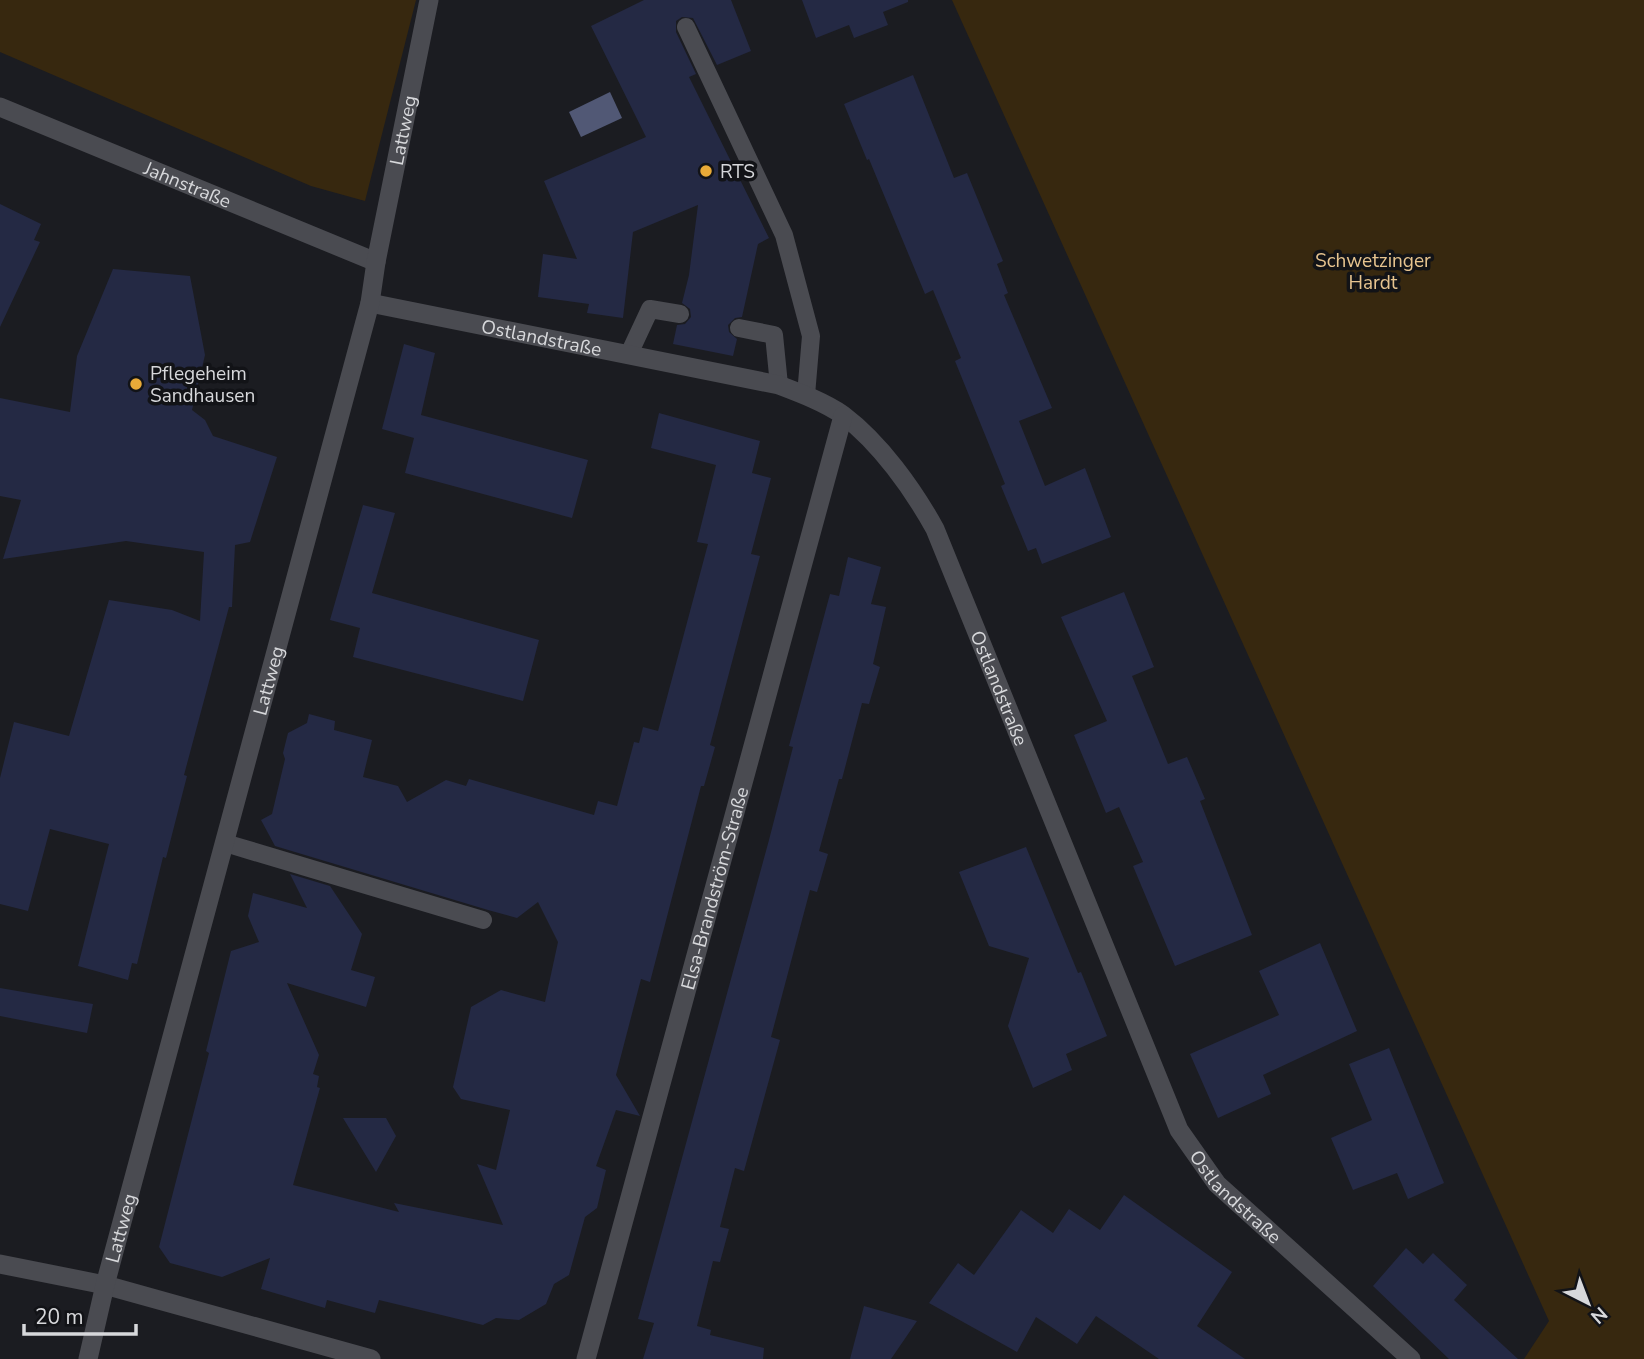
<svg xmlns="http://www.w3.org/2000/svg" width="1644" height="1359" font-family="'Nunito Sans',sans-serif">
<rect width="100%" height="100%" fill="#1b1c21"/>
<path fill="#37280f" d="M0,0H416L365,201L311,186L0,52Z
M952,0H1644V1359H1524L1549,1321Z"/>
<path fill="#515875" d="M610,92L622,118L581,137L569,112Z"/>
<path fill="#242944" d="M644,0H731L751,51L717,65L693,18L682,17L676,21V32L696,74L689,77L769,238L758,244L742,317L735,318L728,325L729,332L737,339L733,356L673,344L677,325L685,324L691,317L690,309L682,303L689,275L698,205L633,232L623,318L587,313L589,304L538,297L543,254L577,259L544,181L646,137L591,26Z
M802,0H908V2L883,12L888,25L854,38L849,25L816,38Z
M913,75L954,178L967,173L1003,261L997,264L1008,293L1004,295L1052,408L1019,421L1045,486L1085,468L1111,537L1042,564L1036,548L1028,551L1001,486L1005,484L955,361L961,358L933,290L925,294L869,159L867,160L844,104Z
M0,204L41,224L34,240L40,242L0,327Z
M113,269L190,276L205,355L192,410L205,420L213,436L277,457L250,542L235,545L232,607H229L184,775L187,776L166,858L163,857L137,964L132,963L128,980L78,966L109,844L50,829L28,911L0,904V778L14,722L69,736L109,600L172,610L200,621L204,552L126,541L3,559L21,500L0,496V398L70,412L77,356Z
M404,344L435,353L421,415L588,460L572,518L405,473L414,438L382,429Z
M659,413L760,441L752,473L771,478L751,554L760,556L710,745L715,747L704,786H701L650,982L641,979L616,1075L640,1116L616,1110L596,1166L606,1170L597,1208L585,1217L569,1275L554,1284L546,1304L519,1320L496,1318L483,1325L379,1300L375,1313L327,1300L325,1308L261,1289L270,1258L222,1277L170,1263L159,1247L209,1053L206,1051L231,951L259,942L248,916L253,893L307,908L290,874L330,886L362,934L351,970L375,977L366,1007L287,983L319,1055L313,1074L319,1076L317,1087L320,1088L293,1185L399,1212L394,1203L503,1225L477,1164L496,1170L510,1110L461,1099L453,1087L471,1007L501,990L545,1002L558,942L538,902L517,918L488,910L275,846L261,820L272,814L285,759L283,753L288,733L307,723L309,714L335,721L334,730L372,740L363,777L398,786L407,802L446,780L466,786L469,779L594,815L598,801L617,806L634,742L639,743L643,727L658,731L708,544L697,542L716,465L651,448Z
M363,505L395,513L372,593L539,640L523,701L353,657L360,628L330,620Z
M848,557L881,567L871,604L886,607L873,664L880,667L869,704L862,703L842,779H839L819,851L828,854L817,892L810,890L771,1037L780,1040L744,1171L735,1168L720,1227L729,1229L720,1262L713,1261L697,1326L711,1330L710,1335L764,1348L763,1359H643L654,1323L638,1319L769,840L793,747L789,746L830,594L839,596Z
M1124,592L1154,667L1132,676L1168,764L1187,757L1205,799L1200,801L1252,935L1175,966L1133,866L1143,862L1119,807L1106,813L1074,735L1107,721L1061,617Z
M1026,847L1078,973L1081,972L1107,1036L1066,1054L1072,1070L1033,1088L1008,1026L1029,958L989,946L959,872Z
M1320,943L1357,1031L1263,1075L1271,1094L1218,1118L1190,1054L1279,1015L1259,971Z
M0,988L93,1004L87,1033L0,1016Z
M1389,1048L1444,1183L1408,1199L1397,1173L1353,1190L1331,1138L1372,1120L1349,1064Z
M343,1118H386L396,1136L376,1172Z
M1124,1195L1232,1272L1197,1326L1245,1359H1159L1096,1316L1077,1344L1036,1317L1017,1352L929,1303L958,1263L974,1275L1021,1210L1053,1233L1069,1209L1100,1230Z
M1406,1248L1423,1264L1433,1253L1467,1285L1454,1300L1518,1359H1449L1373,1286Z
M864,1306L917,1321L891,1359H850Z"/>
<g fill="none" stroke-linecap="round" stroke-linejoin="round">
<path stroke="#4a4b51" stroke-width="18" d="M686,27L784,235L811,336L806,395
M739,328L774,335L779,385
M629,354L650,309L680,314
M225,843L483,920"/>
<g stroke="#4a4b51" stroke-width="19">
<path id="s1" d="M0,107L376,262"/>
<path id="s2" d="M370,303L779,385C800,393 824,402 843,415C880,443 913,489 935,529L1179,1130L1217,1184L1411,1359"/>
<path d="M0,1264L105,1285L371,1359"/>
<path id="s3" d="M88,1359L105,1285L370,303L376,262L429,0"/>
<path id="s4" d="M586,1359L843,416"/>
</g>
</g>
<g fill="#e9aa38" stroke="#121317" stroke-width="2.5">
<circle cx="706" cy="171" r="7"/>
<circle cx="136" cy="384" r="7"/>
</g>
<g text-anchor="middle" stroke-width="7" stroke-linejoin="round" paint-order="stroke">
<g font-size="19" fill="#d7d8db" stroke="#121317">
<text dy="7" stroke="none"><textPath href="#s3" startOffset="1269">Lattweg</textPath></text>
<text dy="7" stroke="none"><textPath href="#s1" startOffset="203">Jahnstraße</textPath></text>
<text dy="7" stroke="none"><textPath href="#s2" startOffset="175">Ostlandstraße</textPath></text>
<text dy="7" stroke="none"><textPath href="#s3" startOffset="702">Lattweg</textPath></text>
<text dy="7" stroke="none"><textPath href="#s2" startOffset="807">Ostlandstraße</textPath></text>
<text dy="7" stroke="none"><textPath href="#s4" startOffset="488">Elsa-Brandström-Straße</textPath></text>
<text dy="7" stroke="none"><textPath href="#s2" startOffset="1372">Ostlandstraße</textPath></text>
<text dy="7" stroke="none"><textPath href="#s3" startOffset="135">Lattweg</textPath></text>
</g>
<g font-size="19" fill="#d7d8db" stroke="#121317" text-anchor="start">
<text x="720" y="178">RTS</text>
<text x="150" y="380">Pflegeheim<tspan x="150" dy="22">Sandhausen</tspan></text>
</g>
<g font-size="19" fill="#e7c48f" stroke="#121317">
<text x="1373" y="267">Schwetzinger<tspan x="1373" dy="22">Hardt</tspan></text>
</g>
</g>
<g transform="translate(1588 1303) rotate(138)" stroke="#121317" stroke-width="5" paint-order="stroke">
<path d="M0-5L12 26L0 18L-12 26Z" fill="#d7d8db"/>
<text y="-10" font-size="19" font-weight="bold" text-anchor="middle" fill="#d7d8db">N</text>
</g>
<path d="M24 1324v10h112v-10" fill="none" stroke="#d7d8db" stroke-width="3.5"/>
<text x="35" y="1324" font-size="21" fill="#d7d8db" stroke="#121317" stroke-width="5" paint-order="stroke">20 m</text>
</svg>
